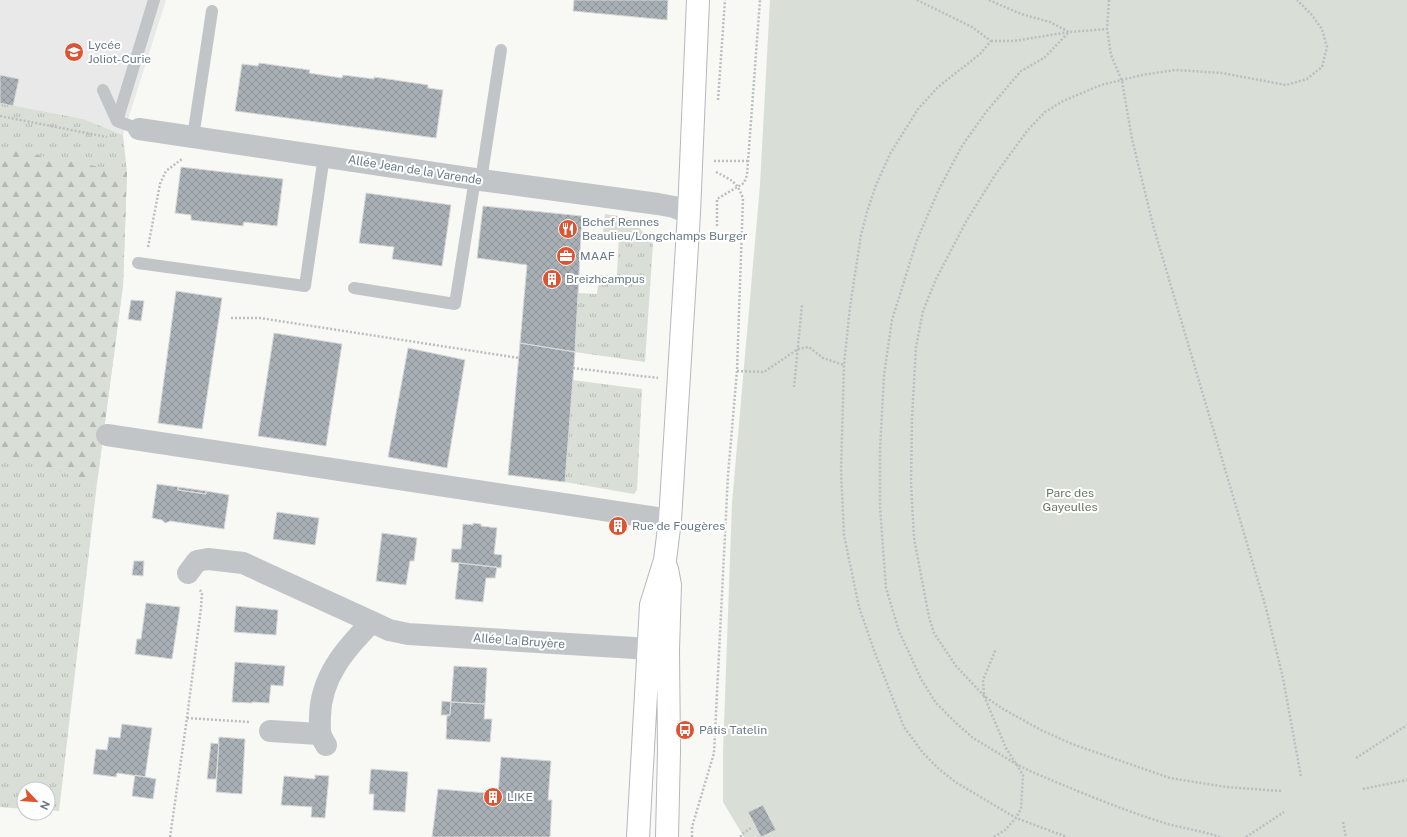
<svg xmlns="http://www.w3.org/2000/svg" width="1407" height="837" font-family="'Public Sans',sans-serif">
<defs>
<pattern id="grass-tufts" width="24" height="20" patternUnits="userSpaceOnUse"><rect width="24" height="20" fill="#d9ded6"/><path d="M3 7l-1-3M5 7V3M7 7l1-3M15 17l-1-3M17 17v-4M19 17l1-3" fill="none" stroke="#b4b9b3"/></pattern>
<pattern id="forest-firs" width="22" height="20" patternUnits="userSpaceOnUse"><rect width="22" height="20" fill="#d9ded6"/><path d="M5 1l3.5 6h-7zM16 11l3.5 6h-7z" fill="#b4b9b3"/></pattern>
<pattern id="building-cross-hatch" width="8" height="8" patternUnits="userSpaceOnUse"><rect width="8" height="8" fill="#a8b0b6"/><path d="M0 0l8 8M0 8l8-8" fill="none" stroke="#8d949a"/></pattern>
</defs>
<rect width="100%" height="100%" fill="#f8f8f5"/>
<path fill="#e8e9e8" d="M0,0H166L123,135L83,119L0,103Z"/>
<path fill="url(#grass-tufts)" d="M0,103L83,119L123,135L127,172L123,285L97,483L59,811L48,810V789H24V809L0,807Z
M605,214L631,218L653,244L645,362L575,352L578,293L597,294L599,275H617L619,234L603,232Z
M572,380L642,389L637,490L634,494L565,482Z"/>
<path fill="url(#forest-firs)" d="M0,148L127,172L123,285L97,483L22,460L0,452Z"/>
<path fill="#d9ded6" d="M770,0H1407V837H744L723,802V753L732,503L760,185Z"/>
<path fill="url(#building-cross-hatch)" stroke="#d9d9d7" d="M574,0H668L667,20L573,11Z
M259,63L310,70L309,73L342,78L343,75L374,79V77L428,85V88L443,90L436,138L235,111L242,64L258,66Z
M0,75L19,79L13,106L0,103Z
M181,167L283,179L277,226L244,222L243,226L191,220V215L175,213Z
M366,193L451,205L442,266L392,259L394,247L359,243Z
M483,206L582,216L575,352L520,343L527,265L477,258Z
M176,291L222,298L202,429L158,423Z
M131,300L144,301L141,321L128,319Z
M274,333L342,344L326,446L258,436Z
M520,343L575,352L565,482L508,475Z
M408,348L465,360L447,468L388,457Z
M157,484L178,487V490L206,494V491L229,495L224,529L170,521L165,523L162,520L152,518Z
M178,487L206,491V494L178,490Z
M277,512L319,518L315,545L273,539Z
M613,520L626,523L624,532L611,529Z
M473,523L481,524V526L497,528L494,554L502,555L501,568L451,562L452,549H461L463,524L473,525Z
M382,533L417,538L414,561H410L406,585L376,581Z
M134,561H144L143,576L132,575Z
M459,563L497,567L495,578H486L483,602L455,599Z
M146,603L180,607L172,659L135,654L137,639H141Z
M236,606L278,610L276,635L234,632Z
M235,662L285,666L283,686L271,685L269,703L252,702V703L232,702Z
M454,666L487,668L485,704L451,702Z
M442,701L451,702L450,715H441Z
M451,702L485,704L484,719H492L490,742L446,739L447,716L450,715Z
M122,724L152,728L145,777L117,773L116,777L93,774L96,749L107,750L109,737L120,738Z
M219,737L245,739L242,794L216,792Z
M211,743L219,744L216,779H207Z
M501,757L551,761L548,800H552L550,837H432L438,789L498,794Z
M371,769L408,772L405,812L373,810L374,794H369Z
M135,775L156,779L153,799L132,796Z
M315,775L329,776L325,818L311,817L312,807L281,805L284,776L315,779Z
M763,805L776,830L761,837L748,812Z"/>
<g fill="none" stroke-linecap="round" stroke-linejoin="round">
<defs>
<path id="primary" d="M667,569L670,585L668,650L669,751L667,837
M638,837L651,605L665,560L670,520L689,213L698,0"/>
</defs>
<use href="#primary" stroke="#b4b9bc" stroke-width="24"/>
<path stroke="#bbbec0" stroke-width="2.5" stroke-dasharray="2 2" stroke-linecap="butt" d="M917,0L972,27L991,41L980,54L938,87L918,109L890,154L876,185L867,212L861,235L850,307L844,365L841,471L844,535L859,607L875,653L904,727L923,753L940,770L957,783L1016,818L1067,837
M989,0L1021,14L1050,22L1069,32L1044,58L1021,71L986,112L962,146L939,189L917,240L892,320L884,375L880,450V507L886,588L899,631L921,679L936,703L955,722L973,738L1018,765L1030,771C1072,789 1115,807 1158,821C1179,828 1200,830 1220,837
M1109,0L1107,29L1111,55L1122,81L1132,139L1153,225L1266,608L1283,678L1301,777
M991,41H1014L1069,32L1107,29
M718,100L725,0
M0,116L107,137
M714,161H748
M717,226V199L744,183L747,175L760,0
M148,247L160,184L166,171L182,159
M231,318H260L519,358
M573,368L658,378
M737,371L764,372L798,349L809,347L823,358L844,365
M794,387L802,305
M187,718L249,722
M1356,758L1407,725
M1363,789L1407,780
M1281,791L1226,787L1170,778L1072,744L1041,730L1003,709L984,696L956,666L934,633L929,617L914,538L911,483L912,418L916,347L923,311L936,279L967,220L995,175L1027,131L1045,112L1063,101L1101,85L1142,75L1175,70L1222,73L1286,85L1307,79L1322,67L1327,47L1322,29L1311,14L1297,0
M1343,822L1346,837
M170,837L187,718L201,608L202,593L200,590
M692,837V827L714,753L728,475L737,371L743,198C736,181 733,181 716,172
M741,837V835L752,827
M994,837L1005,830L1016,818L1021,809L1023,775L1006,748L984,696L983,680L996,649
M1246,837L1284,812"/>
<path stroke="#c1c5c8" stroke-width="12" d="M103,90L117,121L139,129
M117,121L154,0
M193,137L212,11
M481,180L501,50
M138,263L305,286L324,156
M354,288L455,304L475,179"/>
<path stroke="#c1c5c8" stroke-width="22" d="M139,129L481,180L658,204L674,207L689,213
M107,435L670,520
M188,573L197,561L208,559L243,563L372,622L389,630L408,634L667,650
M270,731L319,734
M326,745C318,732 320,731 320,716C321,677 345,649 372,622"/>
<use href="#primary" stroke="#fff" stroke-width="22"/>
</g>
<defs>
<symbol id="school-disc" viewBox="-11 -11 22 22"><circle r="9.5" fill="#dc5431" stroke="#fff"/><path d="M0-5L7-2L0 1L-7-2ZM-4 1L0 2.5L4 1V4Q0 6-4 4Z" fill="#fff"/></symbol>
<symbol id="restaurant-disc" viewBox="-11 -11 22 22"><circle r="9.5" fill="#dc5431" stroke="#fff"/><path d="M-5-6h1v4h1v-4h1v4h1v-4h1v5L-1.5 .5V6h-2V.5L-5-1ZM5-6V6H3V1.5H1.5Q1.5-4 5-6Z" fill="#fff"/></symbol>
<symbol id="office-disc" viewBox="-11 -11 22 22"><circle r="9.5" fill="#dc5431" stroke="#fff"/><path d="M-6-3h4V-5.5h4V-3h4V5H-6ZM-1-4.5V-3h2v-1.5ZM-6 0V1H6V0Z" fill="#fff"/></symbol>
<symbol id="building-disc" viewBox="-11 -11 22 22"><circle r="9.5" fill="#dc5431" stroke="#fff"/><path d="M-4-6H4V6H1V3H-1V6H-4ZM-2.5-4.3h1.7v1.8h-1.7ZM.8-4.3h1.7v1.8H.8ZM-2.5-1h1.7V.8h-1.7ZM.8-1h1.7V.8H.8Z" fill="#fff"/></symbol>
<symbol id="bus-disc" viewBox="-11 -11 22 22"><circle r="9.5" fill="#dc5431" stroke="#fff"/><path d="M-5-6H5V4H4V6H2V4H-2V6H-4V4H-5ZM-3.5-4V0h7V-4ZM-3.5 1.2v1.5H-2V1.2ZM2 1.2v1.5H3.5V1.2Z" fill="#fff"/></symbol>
</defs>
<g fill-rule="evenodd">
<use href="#school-disc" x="63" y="41" width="22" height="22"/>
<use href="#restaurant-disc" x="557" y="218" width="22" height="22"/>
<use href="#office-disc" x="555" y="245" width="22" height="22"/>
<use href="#building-disc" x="541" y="268" width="22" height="22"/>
<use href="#building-disc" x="607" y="515" width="22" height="22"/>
<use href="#bus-disc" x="674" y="719" width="22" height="22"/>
<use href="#building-disc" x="482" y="786" width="22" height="22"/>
</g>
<g text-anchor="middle" stroke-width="4" stroke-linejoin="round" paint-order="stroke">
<g font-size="12" fill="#687985" stroke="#fff" text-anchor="start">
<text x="88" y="49">Lycée<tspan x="88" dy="14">Joliot-Curie</tspan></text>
<text x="582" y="226">Bchef Rennes<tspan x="582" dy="14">Beaulieu/Longchamps Burger</tspan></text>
<text x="580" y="260">MAAF</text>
<text x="566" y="283">Breizhcampus</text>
<text x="632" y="530">Rue de Fougères</text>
<text x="699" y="734">Pâtis Tatelin</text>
<text x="507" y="801">LIKE</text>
</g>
<g font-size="12" fill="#687985" stroke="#fff">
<text transform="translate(415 170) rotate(9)" y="4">Allée Jean de la Varende</text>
<text transform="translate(519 641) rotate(4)" y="4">Allée La Bruyère</text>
</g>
<g font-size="12" fill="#667763" stroke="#fff">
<text x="1070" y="497">Parc des<tspan x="1070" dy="14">Gayeulles</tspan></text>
</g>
</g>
<g transform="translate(36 801) rotate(115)"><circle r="19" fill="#ffffff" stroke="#c3c9ce"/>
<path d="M0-3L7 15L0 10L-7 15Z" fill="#dc5431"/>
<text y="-6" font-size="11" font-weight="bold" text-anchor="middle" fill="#687985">N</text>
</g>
</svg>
